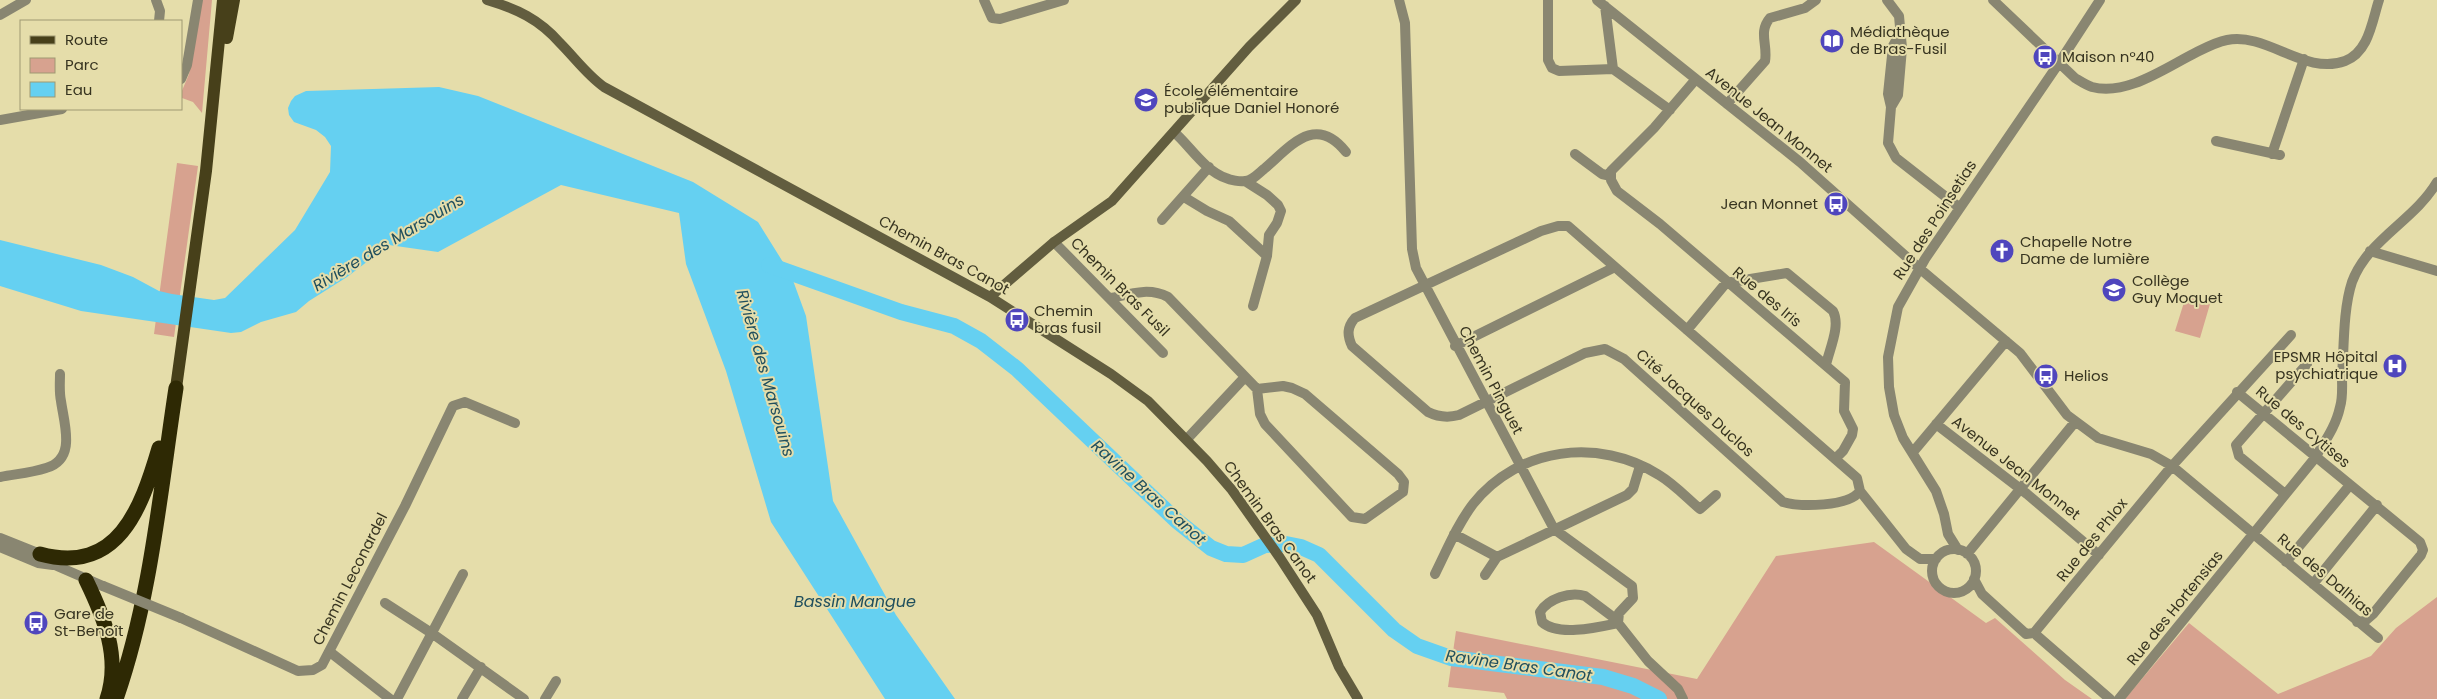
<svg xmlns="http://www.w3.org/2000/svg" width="2437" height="699" font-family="Poppins,sans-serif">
<rect width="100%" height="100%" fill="#e5ddaa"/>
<path fill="#d7a28f" d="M202,0H212L202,113L193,102L182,98L181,93L189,74Z
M177,163L198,166L174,337L154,334Z
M2186,296L2210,304L2200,338L2175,331Z
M1874,542L1986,623L1995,618L2065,680L2092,699H1507L1504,693L1448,687L1456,631L1697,679L1776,556Z
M2437,597V699H2125L2189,623L2278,694L2371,656L2396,628Z"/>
<path fill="#65d0f1" d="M439,87L478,96L693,182L758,222L791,275L806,316L833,501L896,615L955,699H885L771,522L726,371L686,264L679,213L561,185L438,252L389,245L347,277L309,301L296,312L261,322L241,332L231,333L81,311L0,286V240L101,265L133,277L159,291L172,294L214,300L225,298L295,230L330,172L331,146L325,137L316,130L294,122L289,115L288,108L291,101L295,96L306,91Z"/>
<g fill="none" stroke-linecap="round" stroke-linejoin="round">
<path stroke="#65d0f1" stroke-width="16" d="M769,265L901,312L954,326L981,341L1017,369L1177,521L1211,548L1226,554L1243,555L1265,545L1286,544L1301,547L1319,555L1394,630L1417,646L1451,658L1603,677L1633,686L1659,699"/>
<path stroke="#898671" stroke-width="10" d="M156,0L160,11L159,21
M984,0L992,18L1000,19L1064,0
M1399,0L1405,23L1412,249L1416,268L1554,529L1632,586L1633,598L1619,613L1618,623L1648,661L1678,689L1683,699
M1548,0V60L1552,68L1559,71L1613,69L1670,110
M1597,0L1800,162L1919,268L2020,353L2067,415L2098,438L2151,454L2172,466L2378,638
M1887,0L1899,16L1902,48L1898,95L1891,107
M1993,0L2075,78C2080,81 2086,85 2092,87C2127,96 2165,68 2195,53C2205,48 2216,42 2227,40C2267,32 2305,76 2345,61C2369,52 2372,21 2379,0
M1605,6L1613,69
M0,15L26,0
M1899,35L1893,46L1888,94L1891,107L1888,143L1896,158L1960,208
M181,79L187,65L198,0
M1696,79L1654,128L1611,171V180L1617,191L1660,224L1845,382L1844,411L1853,429L1852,435L1843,451L1835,459
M1727,104L1765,61C1768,45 1758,32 1770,18L1805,8L1816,0
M0,120L62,109
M1174,132C1190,146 1205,171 1226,178C1230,180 1240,182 1245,181C1252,181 1259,173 1264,169C1290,147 1315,113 1346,152
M2216,141L2280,155
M1575,154L1602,174L1611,176
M2272,154L2304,59
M1245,181L1267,195L1278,205L1281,211L1277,223L1269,235L1267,256L1253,306
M1184,197L1207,211L1229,221L1267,256
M1162,220L1209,167
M1054,242L1163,353
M2370,251L2437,271
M1111,298C1130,294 1149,287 1168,297L1257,389
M1687,330L1726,283L1787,273L1833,311C1841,326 1829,350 1826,365
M1455,346L1615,267
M1283,386L1292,388L1305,394L1398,474L1404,482L1403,492L1365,519L1352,517L1265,424L1260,414L1257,389Z
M2237,392L2420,542L2423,550L2421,555L2373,614L2365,621L2357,622
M1936,424L2027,494L2099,555
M1187,439L1245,377
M1913,452L2006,341
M0,477C15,474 31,473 46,468C77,459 64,424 61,401C59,392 60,383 60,374
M1860,491C1849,507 1800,507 1783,502L1624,359L1605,349L1585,353L1459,415C1448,418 1438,417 1428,412L1352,346C1347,335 1347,327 1355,318L1541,231L1558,226H1568L1857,478L1860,491L1906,549L1920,559H1936
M2285,494L2239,456L2236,445L2307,364
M1454,534L1497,557
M0,538L40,554L57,566L103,586
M0,547L38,563L53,565
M1932 571a22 22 0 1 1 44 0a22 22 0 1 1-44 0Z
M1958,550L1948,534L1944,514L1936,491L1903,438L1894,415L1889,387L1888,357L1898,307L1925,259L2059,63L2100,0
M1967,554L2075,422
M2286,562L2350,485
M1435,574C1447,550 1457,525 1473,504C1518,447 1599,437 1659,475C1674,484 1687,498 1700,509L1716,495
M1485,575L1497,557L1627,495L1633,489L1640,466
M1974,579L1982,594L2026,634L2034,633
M2313,584L2377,505
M385,603L433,634L524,699
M181,618L298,671L313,670L322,665L405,506L453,406L465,402L515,423
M1617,620L1585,596C1570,591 1548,599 1540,612L1542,622C1558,637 1599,627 1618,623
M2034,633L2172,466L2291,335
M2034,633L2110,699
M330,652L390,699
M397,699L463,574
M462,699L481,667
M545,699L556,681
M2119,699L2315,458C2325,441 2336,426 2340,407C2343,398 2342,386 2342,377C2344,348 2343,309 2352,282C2368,239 2414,221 2437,182"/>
<path stroke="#625d3f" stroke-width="10" d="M487,0C517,9 539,19 560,43C575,58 587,75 604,87L990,297L1111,374L1148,401L1207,461L1232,490L1280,558L1317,615L1339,667L1358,699
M990,297L1054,242L1112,201L1249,47L1296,0"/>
<path stroke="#47401a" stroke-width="12" d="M227,38L234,0
M176,388L206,171L223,0"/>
<path stroke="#2e2904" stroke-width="15" d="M40,554C118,575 141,509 159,448
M86,580C104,617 121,658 107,699
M116,699C151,599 160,492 176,388"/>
<path stroke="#898671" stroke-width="10" d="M103,586L181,618"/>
</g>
<defs>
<symbol id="library-disc" viewBox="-11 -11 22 22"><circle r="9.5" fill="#4f46bd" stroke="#e5ddaa"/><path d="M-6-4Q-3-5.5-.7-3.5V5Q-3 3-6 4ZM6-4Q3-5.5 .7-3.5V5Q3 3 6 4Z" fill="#fff"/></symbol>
<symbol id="bus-disc" viewBox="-11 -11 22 22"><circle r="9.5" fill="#4f46bd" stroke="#e5ddaa"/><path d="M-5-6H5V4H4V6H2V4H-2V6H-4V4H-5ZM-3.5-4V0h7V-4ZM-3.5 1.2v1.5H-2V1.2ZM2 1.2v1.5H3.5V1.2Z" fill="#fff"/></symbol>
<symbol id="school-disc" viewBox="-11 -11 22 22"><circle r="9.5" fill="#4f46bd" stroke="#e5ddaa"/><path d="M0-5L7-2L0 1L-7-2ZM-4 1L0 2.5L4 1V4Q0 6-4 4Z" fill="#fff"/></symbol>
<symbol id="church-disc" viewBox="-11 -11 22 22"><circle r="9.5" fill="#4f46bd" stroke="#e5ddaa"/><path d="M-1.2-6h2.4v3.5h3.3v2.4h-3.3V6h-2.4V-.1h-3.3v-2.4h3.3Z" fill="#fff"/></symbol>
<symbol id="hospital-disc" viewBox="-11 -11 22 22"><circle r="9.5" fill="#4f46bd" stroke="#e5ddaa"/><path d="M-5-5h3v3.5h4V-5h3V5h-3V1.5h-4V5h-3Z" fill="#fff"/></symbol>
</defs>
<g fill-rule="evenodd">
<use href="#library-disc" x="1818" y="27" width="28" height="28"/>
<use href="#bus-disc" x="2031" y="43" width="28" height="28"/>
<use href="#school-disc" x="1132" y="86" width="28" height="28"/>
<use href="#bus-disc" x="1822" y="190" width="28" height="28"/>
<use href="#church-disc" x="1988" y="237" width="28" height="28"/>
<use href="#school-disc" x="2100" y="276" width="28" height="28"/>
<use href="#bus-disc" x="1003" y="306" width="28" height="28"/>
<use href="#hospital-disc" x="2381" y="352" width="28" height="28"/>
<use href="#bus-disc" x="2032" y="362" width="28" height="28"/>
<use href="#bus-disc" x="22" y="609" width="28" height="28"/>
</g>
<g text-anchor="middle" stroke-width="4" stroke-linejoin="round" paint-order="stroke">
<g font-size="15" fill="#373420" stroke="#e5ddaa" text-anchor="start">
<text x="1850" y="37">Médiathèque<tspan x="1850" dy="17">de Bras-Fusil</tspan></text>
<text x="2062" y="62">Maison n°40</text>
<text x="1164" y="96">École élémentaire<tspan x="1164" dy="17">publique Daniel Honoré</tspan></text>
<text x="1818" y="209" text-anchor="end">Jean Monnet</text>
<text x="2020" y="247">Chapelle Notre<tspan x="2020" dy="17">Dame de lumière</tspan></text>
<text x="2132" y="286">Collège<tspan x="2132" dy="17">Guy Moquet</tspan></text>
<text x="1034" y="316">Chemin<tspan x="1034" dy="17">bras fusil</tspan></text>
<text x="2378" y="362" text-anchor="end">EPSMR Hôpital<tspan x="2378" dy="17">psychiatrique</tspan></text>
<text x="2064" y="381">Helios</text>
<text x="54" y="619">Gare de<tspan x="54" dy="17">St-Benoît</tspan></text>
</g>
<g font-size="15" fill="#373420" stroke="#e5ddaa">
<text transform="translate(1769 120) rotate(39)" y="5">Avenue Jean Monnet</text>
<text transform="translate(1935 220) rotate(-57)" y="5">Rue des Poinsetias</text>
<text transform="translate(944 255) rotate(29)" y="5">Chemin Bras Canot</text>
<text transform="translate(1120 287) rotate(45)" y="5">Chemin Bras Fusil</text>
<text transform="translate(1767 297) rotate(40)" y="5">Rue des Iris</text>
<text transform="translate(1491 380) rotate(62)" y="5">Chemin Pinguet</text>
<text transform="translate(1695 403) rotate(42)" y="5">Cité Jacques Duclos</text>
<text transform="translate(2303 427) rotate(40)" y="5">Rue des Cytises</text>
<text transform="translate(2016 468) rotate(38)" y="5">Avenue Jean Monnet</text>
<text transform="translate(1270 522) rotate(54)" y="5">Chemin Bras Canot</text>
<text transform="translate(2092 540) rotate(-51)" y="5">Rue des Phlox</text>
<text transform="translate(2325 575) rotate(40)" y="5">Rue des Dalhias</text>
<text transform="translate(350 579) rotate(-63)" y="5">Chemin Leconardel</text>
<text transform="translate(2175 608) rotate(-51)" y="5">Rue des Hortensias</text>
</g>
<g font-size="16" font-style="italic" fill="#204f5d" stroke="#e5ddaa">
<text transform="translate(388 242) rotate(-31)" y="6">Rivière des Marsouins</text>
<text transform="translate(766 373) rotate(74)" y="6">Rivière des Marsouins</text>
<text transform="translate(1149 492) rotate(42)" y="6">Ravine Bras Canot</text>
<text x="855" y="607">Bassin Mangue</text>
<text transform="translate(1519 665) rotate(8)" y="6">Ravine Bras Canot</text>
</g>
</g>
<rect x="20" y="20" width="162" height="90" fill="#e5ddaa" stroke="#9f9973"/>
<rect x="30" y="36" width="25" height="8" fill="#47401a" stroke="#9f9973"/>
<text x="65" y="45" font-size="15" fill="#373420">Route</text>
<rect x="30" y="58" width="25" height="15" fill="#d7a28f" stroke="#9f9973"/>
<text x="65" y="70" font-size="15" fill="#373420">Parc</text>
<rect x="30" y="82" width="25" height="15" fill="#65d0f1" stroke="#9f9973"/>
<text x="65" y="95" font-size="15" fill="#373420">Eau</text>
</svg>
